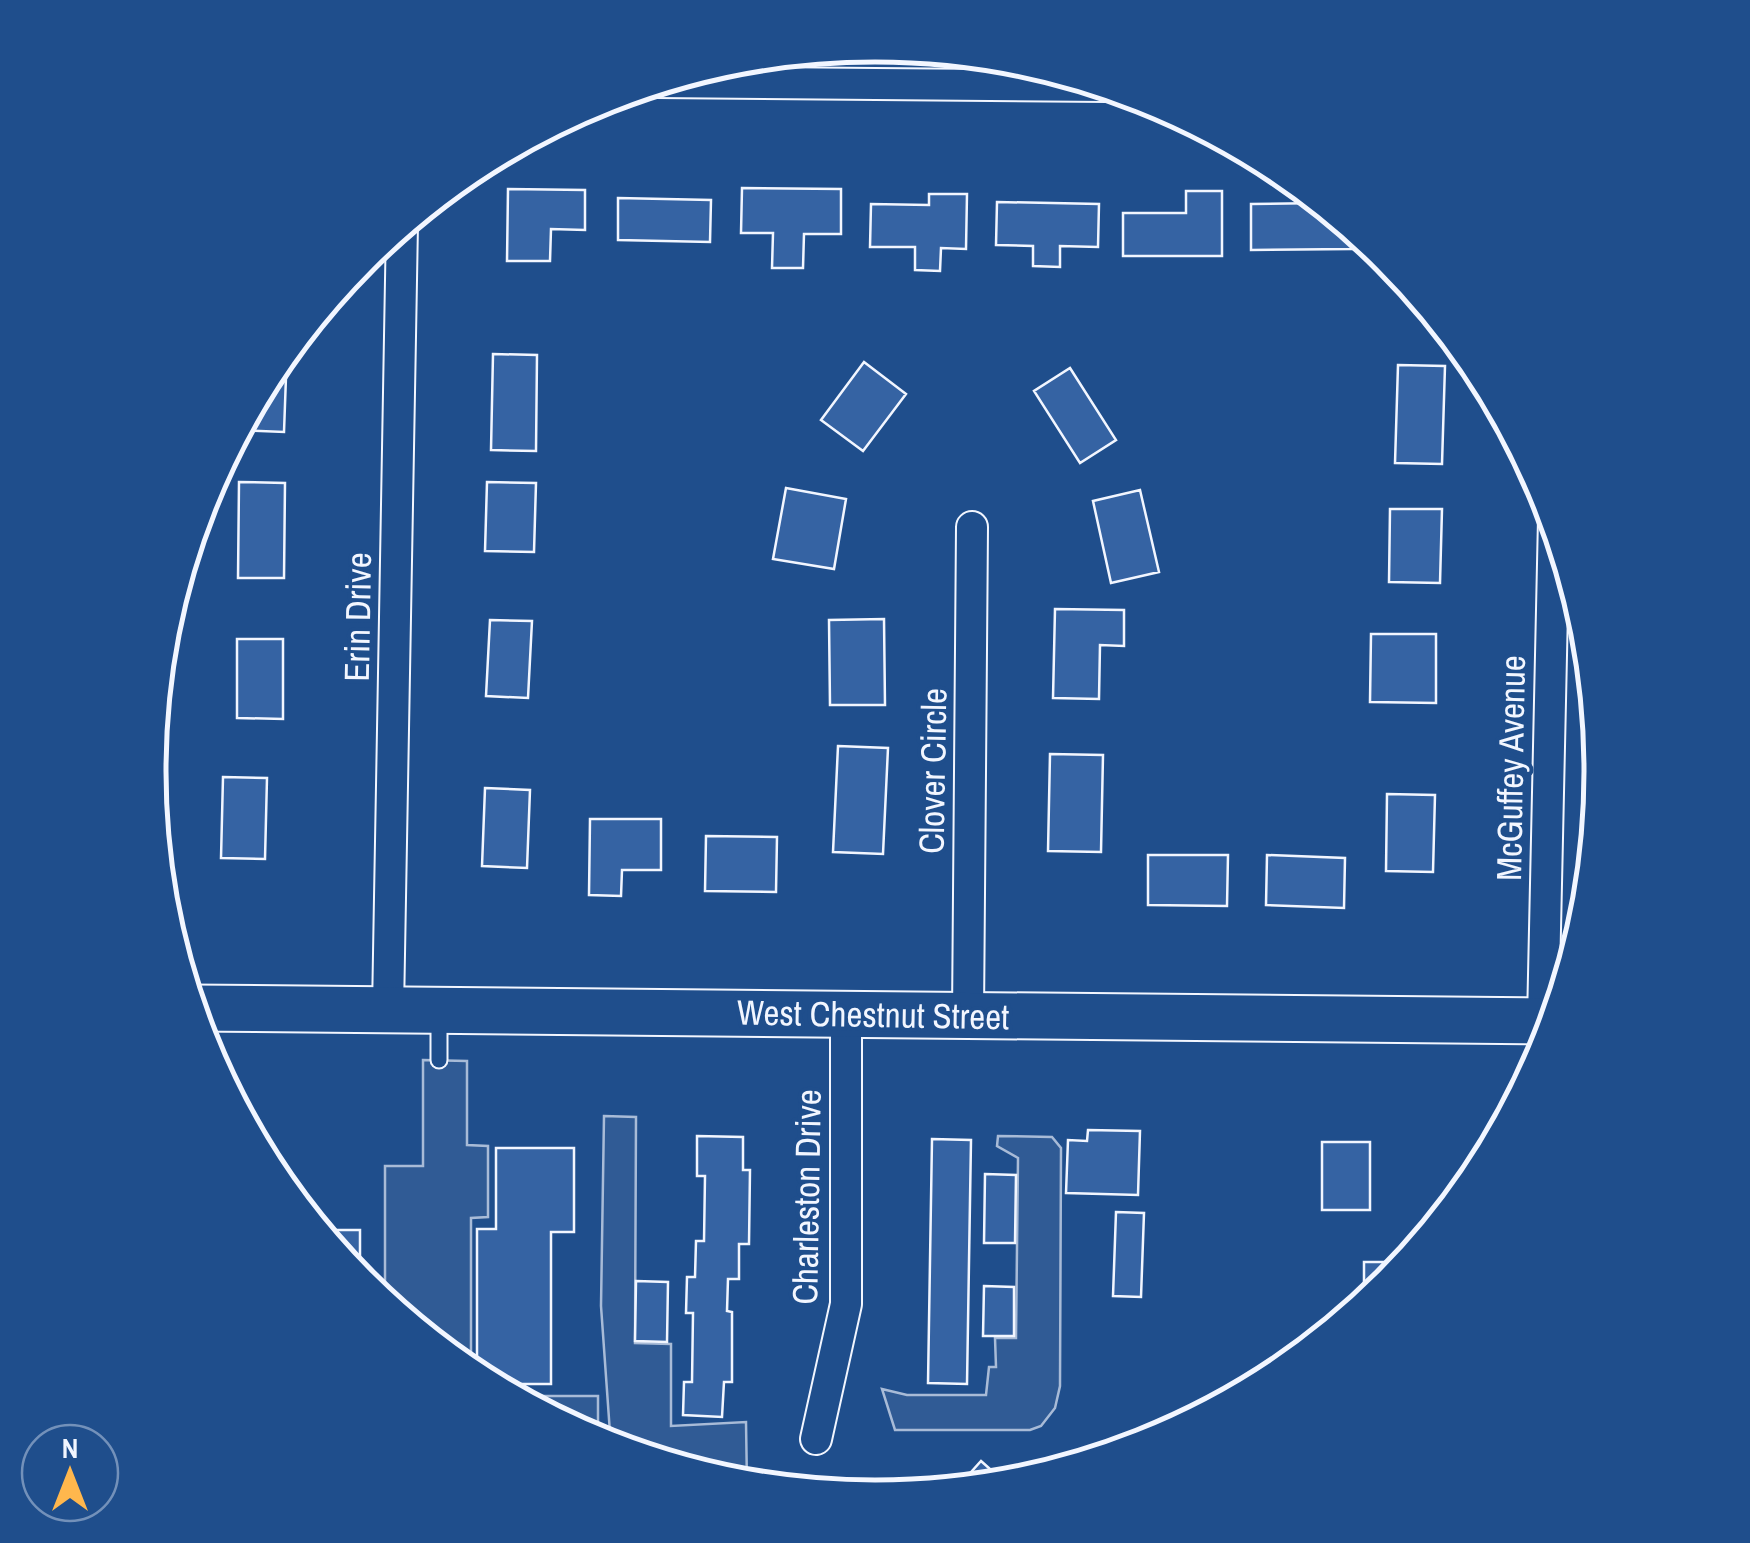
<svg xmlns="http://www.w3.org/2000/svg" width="1750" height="1543" font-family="'Archivo Narrow',sans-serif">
<rect width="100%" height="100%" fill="#1f4e8c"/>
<path fill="#305b95" stroke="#a8bbd7" stroke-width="2.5" d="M423,1060L467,1061V1145L488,1146V1217L471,1218V1375L385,1304V1166H423Z
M604,1116L636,1117L635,1343L671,1344V1426L746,1422L747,1485L611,1447L601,1306Z
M998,1136L1052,1137L1061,1148L1060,1386L1055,1408L1041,1426L1030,1430H895L882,1389L907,1395H986L989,1367H996L995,1338H1016L1018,1158L997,1146Z
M510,1396H598V1443L596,1442Z"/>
<path fill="#3563a3" stroke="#f2f6ff" stroke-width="2.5" d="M742,188L841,189V234H804L803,268H772L773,233H741Z
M508,189L585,190V230L551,229L550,261H507Z
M1186,191H1222V256H1123V213H1186Z
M929,194H967L966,249L941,248L940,271L915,270V247H870L871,204L929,205Z
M618,198L711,200L710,242L618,240Z
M997,202L1099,204L1098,247L1060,246V267L1033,266V246L996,245Z
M1322,203L1352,228V249L1251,250V204Z
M287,349L284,432L240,430L271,367Z
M493,354L537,355L536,451L491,450Z
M864,362L906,394L863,451L821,420Z
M1398,365L1445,366L1442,464L1395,463Z
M1070,368L1116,440L1080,463L1034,391Z
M239,482L285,483L284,578H238Z
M487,482L536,483L534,552L485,551Z
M786,488L846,499L834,569L773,559Z
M1140,490L1159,572L1111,583L1093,501Z
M1390,509H1442L1440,583L1389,582Z
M1055,609L1124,610V646L1100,645L1099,699L1053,698Z
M884,619L885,705H830L829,620Z
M490,620L532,621L528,698L486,696Z
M1371,634H1436V703L1370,702Z
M237,639H283V719L237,718Z
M838,746L888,748L883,854L833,852Z
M1050,754L1103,755L1101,852L1048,851Z
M223,777L267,778L265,859L221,858Z
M485,788L530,790L527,868L482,866Z
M1387,794L1435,795L1433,872L1386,871Z
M590,819H661V870H622L621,896L589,895Z
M706,836L777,837L776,892L705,891Z
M1148,855H1228L1227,906L1148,905Z
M1267,855L1345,858L1344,908L1266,905Z
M1088,1130L1140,1131L1138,1195L1066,1193L1068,1140L1087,1141Z
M697,1136L743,1137V1170H750L749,1244H739V1279H728L727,1311L732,1312V1382H724L722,1417L683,1415L684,1382H692L693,1313H686L687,1277H695L696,1241H704L705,1176H697Z
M932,1139L971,1140L967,1384L928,1383Z
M1322,1142H1370V1210H1322Z
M496,1148H574V1232H551V1384H487L477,1378V1229H496Z
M985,1174L1016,1175L1015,1243H984Z
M1116,1212L1144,1213L1141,1297L1113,1296Z
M316,1230H360V1284Z
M1364,1262H1408L1388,1286L1364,1306Z
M636,1281L668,1282L667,1342L635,1341Z
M984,1286L1014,1287V1336H983Z
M981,1461L1008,1485L955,1490Z"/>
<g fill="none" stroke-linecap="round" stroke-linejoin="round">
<defs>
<path id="lane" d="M439,1015V1060"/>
<path id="street" d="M657,82L1107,86
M388,1010L402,224
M968,1016L972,527
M1543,1021L1554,518
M816,1439L846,1304V1015"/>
<path id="secondary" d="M191,1008L1555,1021"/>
</defs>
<use href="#lane" stroke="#f2f6ff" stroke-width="19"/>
<use href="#street" stroke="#f2f6ff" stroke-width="34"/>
<use href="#secondary" stroke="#f2f6ff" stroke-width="49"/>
<use href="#lane" stroke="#1f4e8c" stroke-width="15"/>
<use href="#street" stroke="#1f4e8c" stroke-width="30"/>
<use href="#secondary" stroke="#1f4e8c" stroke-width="45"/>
</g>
<g text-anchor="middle" stroke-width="8" stroke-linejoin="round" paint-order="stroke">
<g font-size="35" fill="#f2f6ff" stroke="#1f4e8c">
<text transform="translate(358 617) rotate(-89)" y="12">Erin Drive</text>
<text transform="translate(1511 768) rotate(-89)" y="12">McGuffey Avenue</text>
<text transform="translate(933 771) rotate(-89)" y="12">Clover Circle</text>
<text transform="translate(873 1015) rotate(1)" y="12">West Chestnut Street</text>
<text transform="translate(807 1197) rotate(-89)" y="12">Charleston Drive</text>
</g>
</g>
<path d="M0 0H1750V1543H0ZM166 771a709 709 0 1 1 1418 0a709 709 0 1 1-1418 0Z" fill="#1f4e8c" fill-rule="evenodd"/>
<path fill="none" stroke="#f2f6ff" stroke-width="5" d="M166 771a709 709 0 1 1 1418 0a709 709 0 1 1-1418 0Z"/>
<g transform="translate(70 1473)"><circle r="48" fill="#1f4e8c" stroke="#7391ba" stroke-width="2.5"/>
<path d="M0-8L18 38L0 25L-18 38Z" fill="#ffb74d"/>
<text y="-15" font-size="28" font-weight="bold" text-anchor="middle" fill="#f2f6ff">N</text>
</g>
</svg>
